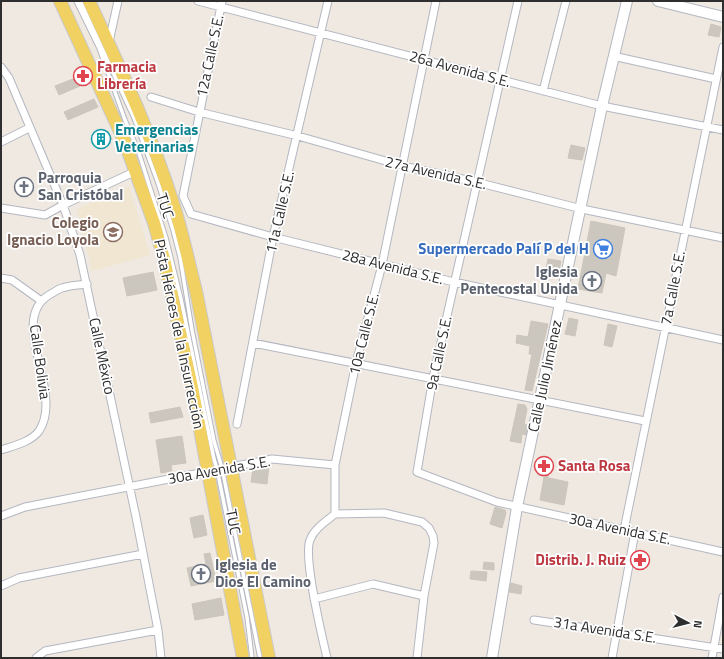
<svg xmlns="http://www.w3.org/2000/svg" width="724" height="659" font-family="'Titillium Web',sans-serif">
<rect width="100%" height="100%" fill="#efe9e1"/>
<path fill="#f0e6d1" d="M129,186L150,255L92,271L77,209Z"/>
<path fill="#cbc7bf" stroke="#cbc5ba" d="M711,24L721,27L719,37L708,35Z
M83,75L87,83L59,95L55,86Z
M94,99L98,107L68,120L64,112Z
M108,131L112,139L95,147L91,138Z
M571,145L585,148L582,160L568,158Z
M591,221L625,228L616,276L606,273L602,293L578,289Z
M548,259L561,261L559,271L546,268Z
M153,272L157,290L127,296L123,278Z
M569,318L578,320L575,336L565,334Z
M531,321L548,324L532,391L525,390L532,354H529L530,346L516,343L517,335L528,337Z
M608,324L617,326L612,347L604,345Z
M518,404L525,405L527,409L524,424L528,425L526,435L522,434L521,443L510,441Z
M180,407L183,417L151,423L149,413Z
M182,436L186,463L171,465L172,471L161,473L156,440Z
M539,457L548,459V463H551L548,477L538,475L539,468H536Z
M269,465L267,484L251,482L253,468Z
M544,477L568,482L564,505L540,500Z
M495,507L505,510L506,513L502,528L490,524Z
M203,515L207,535L194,538L190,518Z
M210,553L216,581L191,586L187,568L206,564L204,554Z
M484,562L494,563V570L483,569Z
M471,571L487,572L486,581L470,579Z
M511,583L522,586L521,594L509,592Z
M221,598L224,615L195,620L192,604Z"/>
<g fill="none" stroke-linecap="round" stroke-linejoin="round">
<defs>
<path id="service" d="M76,1L99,48L125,120L138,150L166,238L181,299L214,459L217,469L247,617L252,658
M80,1L134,118L158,183L173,230L180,257L192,330L214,441L222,468L260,658"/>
<path id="minor" d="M198,1L602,106L723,130
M222,1L183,196L191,214L273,237L454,282L723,340
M518,1L433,378L417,472L497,502L723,552
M109,42L118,1
M613,56L716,79
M1,67L9,78L63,205L80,255L136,517L158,630L161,658
M543,91L566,1
M151,97L199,112L298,136L403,166L476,182L582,209L723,238
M1,142L29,128
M1,208L45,215L63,205L136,171
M1,278L12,280L40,300
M253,343L645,421
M237,424L273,237L328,1
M1,450C13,446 31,442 39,431C65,392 7,321 49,295C53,293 58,289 62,288C70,285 79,285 87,284
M335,514V465L356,363L382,265L436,1
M335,514L384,513L422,522L429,528L433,536L434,543L424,596L417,658
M1,516L25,507L272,459L335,465
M624,530L723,47
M1,586L19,578L143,554
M314,599L373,584L424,596
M534,620L723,649
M36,658L45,651L158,630
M327,658C322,636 303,558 310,540C314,529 325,522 335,514
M612,658L635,532
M712,658L723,597"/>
<path id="secondary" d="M658,1L723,17
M492,658L517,507L602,106L627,1"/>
<path id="primary" d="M60,1L124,140L154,223L164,259L192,387L243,658
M89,1C119,66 150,131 172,200C182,230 188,260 196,291L269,658"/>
</defs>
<use href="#service" stroke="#b4b7c1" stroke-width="5.5"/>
<use href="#minor" stroke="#b4b7c1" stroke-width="9"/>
<use href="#secondary" stroke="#b4b7c1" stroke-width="12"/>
<use href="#primary" stroke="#c9c9c9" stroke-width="14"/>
<use href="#service" stroke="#fff" stroke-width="3.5"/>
<use href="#minor" stroke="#fff" stroke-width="7"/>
<use href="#secondary" stroke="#fff" stroke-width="10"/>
<use href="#primary" stroke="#f2d163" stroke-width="12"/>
</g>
<defs>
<symbol id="pharmacy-ring" viewBox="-11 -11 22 22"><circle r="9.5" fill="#fff" stroke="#e0444e" stroke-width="1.5"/><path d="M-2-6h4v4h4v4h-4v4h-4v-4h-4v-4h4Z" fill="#e0444e"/></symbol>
<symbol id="building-ring" viewBox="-11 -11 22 22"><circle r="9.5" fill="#fff" stroke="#0f9aa8" stroke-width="1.5"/><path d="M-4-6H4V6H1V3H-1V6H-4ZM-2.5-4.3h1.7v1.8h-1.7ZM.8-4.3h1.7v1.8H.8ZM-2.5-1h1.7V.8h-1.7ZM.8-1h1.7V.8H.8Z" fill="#0f9aa8"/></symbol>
<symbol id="church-ring" viewBox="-11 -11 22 22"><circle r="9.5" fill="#fff" stroke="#6b7280" stroke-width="1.5"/><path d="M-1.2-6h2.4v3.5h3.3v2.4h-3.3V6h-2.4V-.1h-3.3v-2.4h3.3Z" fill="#6b7280"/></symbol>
<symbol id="school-ring" viewBox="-11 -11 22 22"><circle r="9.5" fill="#fff" stroke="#8d6e63" stroke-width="1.5"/><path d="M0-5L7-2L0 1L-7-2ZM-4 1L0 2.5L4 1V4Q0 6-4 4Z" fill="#8d6e63"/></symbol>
<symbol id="supermarket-ring" viewBox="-11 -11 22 22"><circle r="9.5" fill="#fff" stroke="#3f7fe0" stroke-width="1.5"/><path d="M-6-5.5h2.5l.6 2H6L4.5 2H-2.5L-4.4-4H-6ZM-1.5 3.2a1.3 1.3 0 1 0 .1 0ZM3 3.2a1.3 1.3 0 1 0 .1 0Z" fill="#3f7fe0"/></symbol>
</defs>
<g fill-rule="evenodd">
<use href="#pharmacy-ring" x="72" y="65" width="22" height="22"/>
<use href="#building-ring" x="90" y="128" width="22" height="22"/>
<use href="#church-ring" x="13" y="176" width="22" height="22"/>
<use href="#school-ring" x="102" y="221" width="22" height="22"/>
<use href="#supermarket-ring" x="592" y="238" width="22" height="22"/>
<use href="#church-ring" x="581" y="270" width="22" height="22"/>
<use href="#pharmacy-ring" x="533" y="455" width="22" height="22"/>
<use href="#pharmacy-ring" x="629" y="549" width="22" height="22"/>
<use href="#church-ring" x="190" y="563" width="22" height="22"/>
</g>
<g text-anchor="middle" stroke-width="3.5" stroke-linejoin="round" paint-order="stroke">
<g font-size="15" fill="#2e2e2e" stroke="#fff">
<text transform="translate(210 56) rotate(-78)" y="5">12a Calle S.E.</text>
<text transform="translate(460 69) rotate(15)" y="5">26a Avenida S.E.</text>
<text transform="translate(436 173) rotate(13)" y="5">27a Avenida S.E.</text>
<text transform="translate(165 206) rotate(72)" y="5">TUC</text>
<text transform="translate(280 212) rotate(-77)" y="5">11a Calle S.E.</text>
<text transform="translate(393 267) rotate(14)" y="5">28a Avenida S.E.</text>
<text transform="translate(673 288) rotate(-79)" y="5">7a Calle S.E.</text>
<text transform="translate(179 334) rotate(78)" y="5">Pista Héroes de la Insurrección</text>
<text transform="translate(364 334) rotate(-76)" y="5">10a Calle S.E.</text>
<text transform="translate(439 353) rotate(-78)" y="5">9a Calle S.E.</text>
<text transform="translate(102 356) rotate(78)" y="5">Calle México</text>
<text transform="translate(40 362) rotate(82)" y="5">Calle Bolivia</text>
<text transform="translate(545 376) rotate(-78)" y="5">Calle Julio Jiménez</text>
<text transform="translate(219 470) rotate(-10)" y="5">30a Avenida S.E.</text>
<text transform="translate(233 522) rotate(79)" y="5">TUC</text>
<text transform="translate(620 529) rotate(12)" y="5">30a Avenida S.E.</text>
<text transform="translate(605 630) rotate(9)" y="5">31a Avenida S.E.</text>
</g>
<g font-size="15" font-weight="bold" fill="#be3a42" stroke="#fff" text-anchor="start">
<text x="97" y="72">Farmacia<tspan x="97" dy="17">Librería</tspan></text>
<text x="558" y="471">Santa Rosa</text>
<text x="626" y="565" text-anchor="end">Distrib. J. Ruiz</text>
</g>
<g font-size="15" font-weight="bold" fill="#0d838f" stroke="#fff" text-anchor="start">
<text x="115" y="135">Emergencias<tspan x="115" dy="17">Veterinarias</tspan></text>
</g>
<g font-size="15" font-weight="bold" fill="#5b616d" stroke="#fff" text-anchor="start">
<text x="38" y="183">Parroquia<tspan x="38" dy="17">San Cristóbal</tspan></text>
<text x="578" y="277" text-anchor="end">Iglesia<tspan x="578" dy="17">Pentecostal Unida</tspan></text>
<text x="215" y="570">Iglesia de<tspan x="215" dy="17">Dios El Camino</tspan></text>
</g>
<g font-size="15" font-weight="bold" fill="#785e54" stroke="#fff" text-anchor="end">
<text x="99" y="228">Colegio<tspan x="99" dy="17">Ignacio Loyola</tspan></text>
</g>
<g font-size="15" font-weight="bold" fill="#366cbe" stroke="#fff" text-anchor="end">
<text x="589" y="254">Supermercado Palí P del H</text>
</g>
</g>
<rect width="724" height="659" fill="none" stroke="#2e2e2e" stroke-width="4"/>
<g transform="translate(688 623) rotate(97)" stroke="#ffffff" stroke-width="3" paint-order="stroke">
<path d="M0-3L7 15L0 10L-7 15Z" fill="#2e2e2e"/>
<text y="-6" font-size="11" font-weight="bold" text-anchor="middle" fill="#2e2e2e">N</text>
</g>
</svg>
